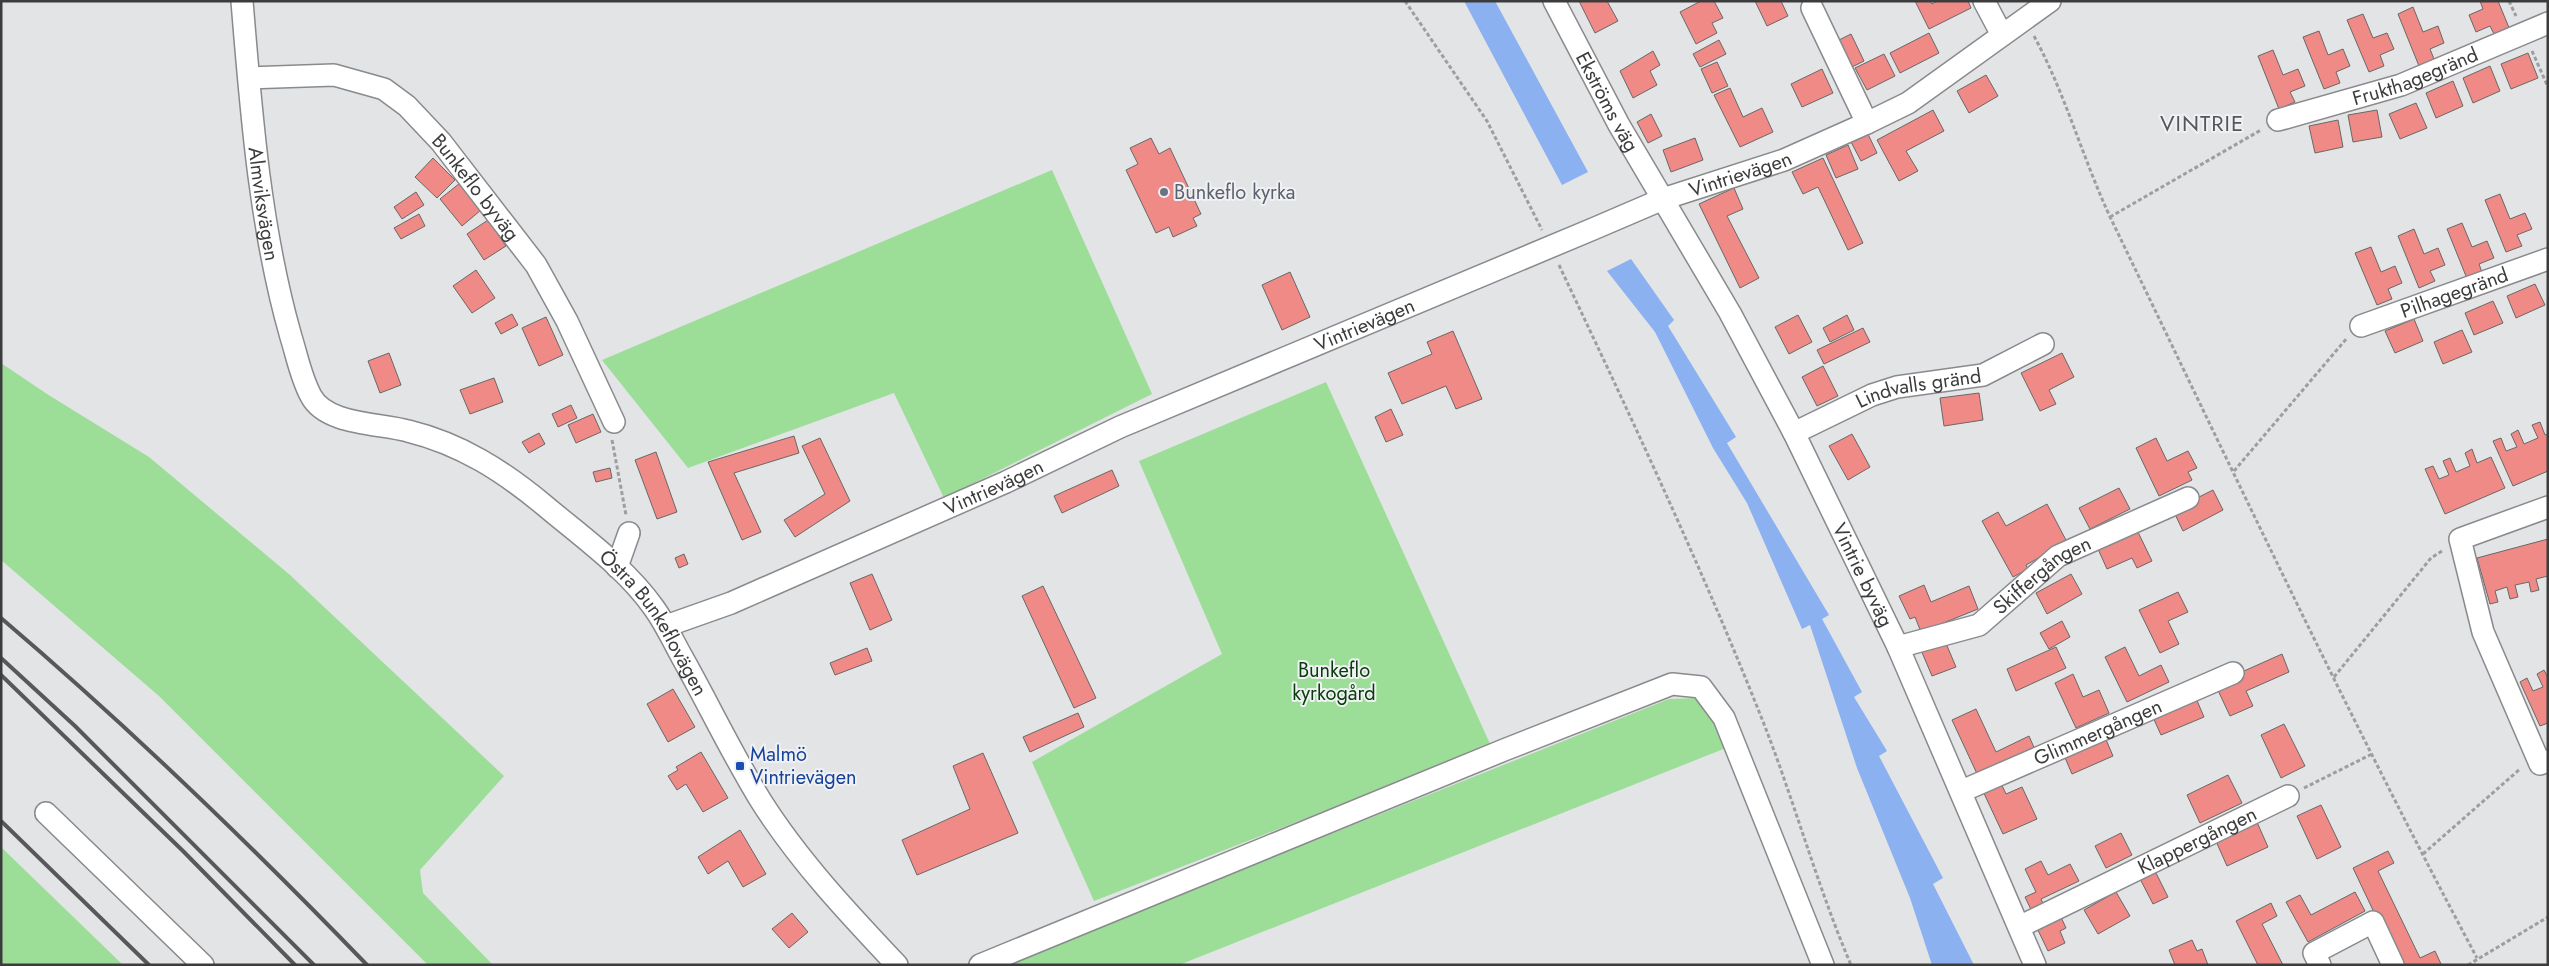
<svg xmlns="http://www.w3.org/2000/svg" width="2549" height="966" font-family="Jost,sans-serif">
<rect width="100%" height="100%" fill="#e2e4e6"/>
<path fill="#9cde98" d="M1052,170L1152,394L944,498L894,393L688,468L602,360Z
M1,363L47,394L149,457L290,575L504,776L420,870L423,893L493,965H428L159,696L1,560Z
M1326,382L1491,746L1094,901L1032,762L1222,654L1139,461Z
M1697,698L1713,719L1726,748L1179,965H1001L1669,699Z
M1,847L123,965H1Z"/>
<path fill="#8cb1f0" d="M1464,1H1495L1588,172L1562,185Z
M1631,259L1674,320L1668,326L1736,437L1727,443L1829,615L1822,619L1862,692L1854,697L1887,751L1879,756L1943,878L1933,884L1974,965H1932L1910,898L1857,768L1810,625L1802,629L1747,503L1713,448L1655,332L1607,271Z"/>
<path fill="#f08a86" stroke="#6a6767" d="M1579,1H1607L1618,21L1595,33Z
M1701,1H1714L1723,18L1712,23L1717,33L1696,44L1680,12Z
M1755,1H1781L1788,16L1767,26Z
M1915,1H1930L1932,4L1937,1H1968L1971,8L1929,29Z
M2480,1H2498L2510,30L2495,36L2490,26L2476,32L2469,15L2483,9Z
M2413,7L2423,32L2438,26L2444,43L2430,49L2434,59L2419,66L2398,14Z
M2363,14L2373,38L2387,33L2394,49L2380,55L2384,66L2369,72L2347,20Z
M2319,31L2328,55L2343,49L2350,66L2336,72L2340,83L2324,89L2303,37Z
M1929,33L1939,53L1900,73L1890,53Z
M1851,34L1864,61L1848,69L1835,42Z
M1719,40L1726,54L1700,67L1693,54Z
M2273,50L2283,75L2298,69L2305,86L2290,92L2295,102L2279,109L2258,56Z
M1653,51L1660,65L1650,71L1657,85L1633,98L1620,71Z
M2528,53L2538,78L2511,89L2501,64Z
M1884,54L1895,76L1867,90L1855,68Z
M1717,62L1728,86L1712,93L1701,69Z
M2490,66L2500,91L2473,103L2463,78Z
M1822,69L1833,93L1802,107L1791,84Z
M1986,75L1998,96L1969,113L1957,91Z
M2453,81L2463,106L2436,118L2426,93Z
M1730,88L1743,117L1762,108L1773,132L1740,147L1714,95Z
M2416,103L2427,128L2400,139L2389,114Z
M1933,110L1944,131L1906,151L1918,171L1899,181L1877,140Z
M2377,110L2382,137L2353,142L2348,115Z
M1651,114L1662,136L1648,143L1637,122Z
M2338,120L2343,147L2315,153L2309,126Z
M1867,132L1877,153L1861,161L1850,140Z
M1151,138L1159,154L1170,148L1201,214L1193,218L1197,226L1173,237L1169,227L1156,233L1126,170L1138,164L1130,148Z
M1695,138L1703,160L1671,172L1663,150Z
M1848,145L1858,169L1836,178L1826,155Z
M433,158L455,180L437,198L415,177Z
M1823,158L1863,243L1848,250L1818,187L1803,194L1792,172Z
M460,183L481,210L462,226L440,199Z
M1734,188L1743,209L1727,216L1759,278L1740,288L1699,204Z
M416,192L424,205L402,219L394,207Z
M2500,194L2510,219L2525,213L2532,229L2517,235L2522,246L2506,252L2485,200Z
M419,214L425,226L401,239L394,228Z
M488,220L506,246L484,260L467,234Z
M2462,223L2472,247L2487,241L2494,258L2479,264L2483,275L2468,281L2447,229Z
M2414,229L2424,254L2438,248L2445,265L2430,271L2435,281L2419,288L2398,236Z
M2371,247L2381,272L2395,266L2402,283L2388,289L2392,299L2377,305L2355,253Z
M476,270L495,298L472,313L453,286Z
M1290,272L1310,317L1282,330L1262,285Z
M2535,284L2545,305L2516,318L2507,296Z
M2493,301L2503,323L2474,335L2465,313Z
M512,314L518,325L501,334L495,323Z
M1798,315L1812,342L1789,354L1775,327Z
M1847,315L1854,330L1830,342L1823,328Z
M546,317L563,355L539,366L522,328Z
M2414,319L2423,341L2395,353L2385,331Z
M1863,328L1870,342L1824,364L1817,350Z
M2462,330L2472,352L2443,364L2434,342Z
M1453,331L1482,399L1456,409L1446,386L1402,404L1388,373L1432,354L1427,342Z
M389,353L401,385L380,393L368,361Z
M2062,353L2074,377L2049,390L2056,404L2040,411L2021,373Z
M1823,366L1838,396L1817,406L1802,377Z
M494,378L503,402L470,414L460,390Z
M1979,393L1983,420L1944,426L1940,398Z
M571,405L577,418L558,427L552,414Z
M1391,409L1403,435L1386,442L1375,417Z
M593,414L601,432L576,443L568,425Z
M2540,422L2545,435L2548,434V471L2513,486L2493,441L2501,438L2506,451L2517,447L2511,434L2518,430L2524,444L2538,438L2532,425Z
M539,433L545,444L529,453L522,442Z
M1852,434L1870,467L1848,480L1829,446Z
M794,436L799,453L734,473L761,532L742,540L708,462Z
M820,438L850,501L795,537L784,520L825,494L802,446Z
M2156,438L2167,461L2188,451L2197,468L2188,472L2192,480L2159,496L2136,448Z
M2472,449L2477,463L2491,457L2505,488L2445,514L2425,469L2433,466L2439,479L2449,475L2443,461L2450,458L2456,472L2470,466L2465,453Z
M656,452L677,512L657,519L635,460Z
M610,468L612,478L596,482L593,472Z
M1112,470L1119,486L1062,513L1054,496Z
M2119,488L2130,509L2090,529L2079,508Z
M2213,490L2223,510L2183,531L2173,510Z
M2047,504L2067,542L2026,565L2028,569L2013,577L1982,521L1998,512L2006,526Z
M2137,530L2152,561L2137,568L2132,558L2107,569L2098,549Z
M2548,539V576L2536,579L2539,590L2531,592L2529,582L2515,585L2518,597L2510,599L2507,587L2495,591L2498,602L2490,604L2477,558Z
M684,554L688,564L679,568L675,558Z
M872,574L892,620L870,630L850,583Z
M2071,574L2082,594L2047,614L2036,593Z
M1924,585L1931,602L1969,586L1978,609L1921,632L1915,617L1910,619L1899,596Z
M1043,586L1096,698L1074,708L1022,596Z
M2178,592L2188,612L2168,621L2179,644L2160,653L2139,610Z
M2062,621L2070,637L2049,649L2040,633Z
M1945,641L1956,667L1932,676L1921,650Z
M2056,647L2066,668L2016,691L2007,669Z
M2125,647L2139,676L2161,665L2169,682L2127,702L2105,657Z
M867,648L872,661L835,675L830,663Z
M2282,654L2289,672L2246,691L2253,706L2230,716L2215,684Z
M2544,670L2548,678V723L2540,726L2520,682L2527,678L2533,691L2543,687L2537,674Z
M2073,674L2083,697L2099,690L2109,713L2076,728L2055,683Z
M673,689L695,727L668,742L647,704Z
M2195,696L2204,717L2161,735L2152,715Z
M1976,709L1996,752L2029,736L2036,752L1979,778L1952,720Z
M1078,713L1084,727L1030,752L1023,737Z
M2284,724L2305,766L2281,778L2261,735Z
M2104,735L2113,756L2072,774L2063,753Z
M701,752L728,798L703,812L686,784L677,790L668,776L678,770L676,767Z
M983,753L1018,833L917,875L902,840L970,809L953,766Z
M2228,775L2242,803L2200,823L2187,795Z
M1999,779L2006,794L2022,787L2037,819L2003,834L1981,787Z
M2321,805L2341,847L2317,859L2297,816Z
M2256,820L2268,847L2227,866L2215,839Z
M740,830L766,874L743,887L728,861L708,874L698,857Z
M2121,833L2132,855L2106,868L2095,846Z
M2388,851L2394,863L2378,871L2420,958L2435,951L2441,964L2439,965H2399L2353,868Z
M2041,861L2048,875L2070,864L2079,881L2041,899L2046,910L2034,916L2025,897L2036,892L2025,869Z
M2152,865L2168,897L2153,904L2137,873Z
M2116,892L2130,916L2098,934L2084,910Z
M2355,892L2365,911L2308,942L2286,902L2300,895L2311,915Z
M2271,903L2277,916L2262,924L2283,965H2258L2236,921Z
M792,913L808,932L789,948L772,929Z
M2060,915L2066,928L2060,931L2065,943L2048,951L2036,926Z
M2192,940L2197,951L2202,949L2208,965H2175L2169,950Z"/>
<g fill="none" stroke-linecap="round" stroke-linejoin="round">
<defs>
<g id="minor">
<path id="s1" d="M242,1C251,112 260,229 291,337C297,356 301,378 311,396C326,425 379,423 408,431C461,444 503,471 544,505C582,537 626,568 654,608C665,623 673,641 682,657C709,705 732,754 761,801C799,861 848,913 897,965"/>
<path id="s2" d="M1554,1L1619,125L1730,313L1794,433L1898,647L2035,965"/>
<path d="M1984,1L2002,35"/>
<path d="M1812,8L1867,123"/>
<path id="s3" d="M249,78L334,75L384,89L407,106L441,142L536,265L567,321L614,422"/>
<path id="s4" d="M2278,120L2401,85L2548,23"/>
<path id="s5" d="M2361,326L2548,259"/>
<path id="s6" d="M1794,433L1872,395L1897,387L1983,375L2043,344"/>
<path d="M2548,507L2460,539L2483,632L2540,764L2548,761"/>
<path d="M617,567L629,533"/>
<path id="s7" d="M666,626L731,603L1006,482L1120,427L1593,229L1663,199L1784,160L1867,123L1908,103L2050,1"/>
<path id="s8" d="M1898,647L1979,625L2058,556L2188,498"/>
<path id="s9" d="M1962,791L2233,673"/>
<path d="M46,813L203,965"/>
<path id="s10" d="M2019,927L2288,796"/>
<path d="M980,965L1504,750L1672,684L1701,687L1724,718L1823,965"/>
<path d="M2320,965L2314,953L2373,922L2393,965"/>
</g>
</defs>
<use href="#minor" stroke="#898a8d" stroke-width="24"/>
<path stroke="#9d9ea0" stroke-width="3" stroke-dasharray="4 2.5" stroke-linecap="butt" d="M1405,1L1487,121L1542,230
M2509,1L2516,16
M2034,36C2066,95 2083,160 2112,221C2231,467 2348,716 2477,958
M2532,51L2548,87
M2110,217L2261,130
M1559,265C1629,413 1699,561 1760,714C1793,796 1816,883 1851,965
M612,440L626,515
M2234,471L2347,338
M2334,677L2431,558L2442,551
M2304,788L2372,754
M2423,854L2520,769
M2468,965L2548,917"/>
<use href="#minor" stroke="#fff" stroke-width="21"/>
<path stroke="#585859" stroke-width="4" d="M1,618C129,727 250,844 367,965
M1,658L75,726L314,965
M1,675L183,851L295,965
M1,821L149,965"/>
</g>
<circle fill="#6b7280" stroke="#f0f1f4" stroke-width="2" cx="1164" cy="192" r="5"/>
<rect fill="#1a4fb4" stroke="#f0f1f4" stroke-width="2" x="735" y="761" width="10" height="10" rx="2.5"/>
<g text-anchor="middle" stroke-width="4" stroke-linejoin="round" paint-order="stroke">
<g font-size="20" fill="#3c3c3d" stroke="#f0f1f4">
<text dy="7" stroke="none"><textPath href="#s4" startOffset="144">Frukthagegränd</textPath></text>
<text dy="7" stroke="none"><textPath href="#s2" startOffset="114">Ekströms väg</textPath></text>
<text dy="7" stroke="none"><textPath href="#s7" startOffset="1166">Vintrievägen</textPath></text>
<text dy="7" stroke="none"><textPath href="#s3" startOffset="272">Bunkeflo byväg</textPath></text>
<text dy="7" stroke="none"><textPath href="#s1" startOffset="204">Almviksvägen</textPath></text>
<text dy="7" stroke="none"><textPath href="#s5" startOffset="99">Pilhagegränd</textPath></text>
<text dy="7" stroke="none"><textPath href="#s7" startOffset="761">Vintrievägen</textPath></text>
<text dy="7" stroke="none"><textPath href="#s6" startOffset="134">Lindvalls gränd</textPath></text>
<text dy="7" stroke="none"><textPath href="#s7" startOffset="356">Vintrievägen</textPath></text>
<text dy="7" stroke="none"><textPath href="#s2" startOffset="652">Vintrie byväg</textPath></text>
<text dy="7" stroke="none"><textPath href="#s8" startOffset="165">Skiffergången</textPath></text>
<text dy="7" stroke="none"><textPath href="#s1" startOffset="828">Östra Bunkeflovägen</textPath></text>
<text dy="7" stroke="none"><textPath href="#s9" startOffset="148">Glimmergången</textPath></text>
<text dy="7" stroke="none"><textPath href="#s10" startOffset="198">Klappergången</textPath></text>
</g>
<g font-size="20" fill="#5b616d" stroke="#f0f1f4" text-anchor="start">
<text x="1174" y="199">Bunkeflo kyrka</text>
</g>
<g font-size="20" fill="#093c0a" stroke="#f0f1f4">
<text x="1334" y="677">Bunkeflo<tspan x="1334" dy="23">kyrkogård</tspan></text>
</g>
<g font-size="20" fill="#164399" stroke="#f0f1f4" text-anchor="start">
<text x="750" y="761">Malmö<tspan x="750" dy="23">Vintrievägen</tspan></text>
</g>
<g font-size="22" letter-spacing="1" fill="#565759" stroke="#f0f1f4">
<text x="2202" y="131">VINTRIE</text>
</g>
</g>
<rect width="2549" height="966" fill="none" stroke="#3c3c3d" stroke-width="5"/>
</svg>
